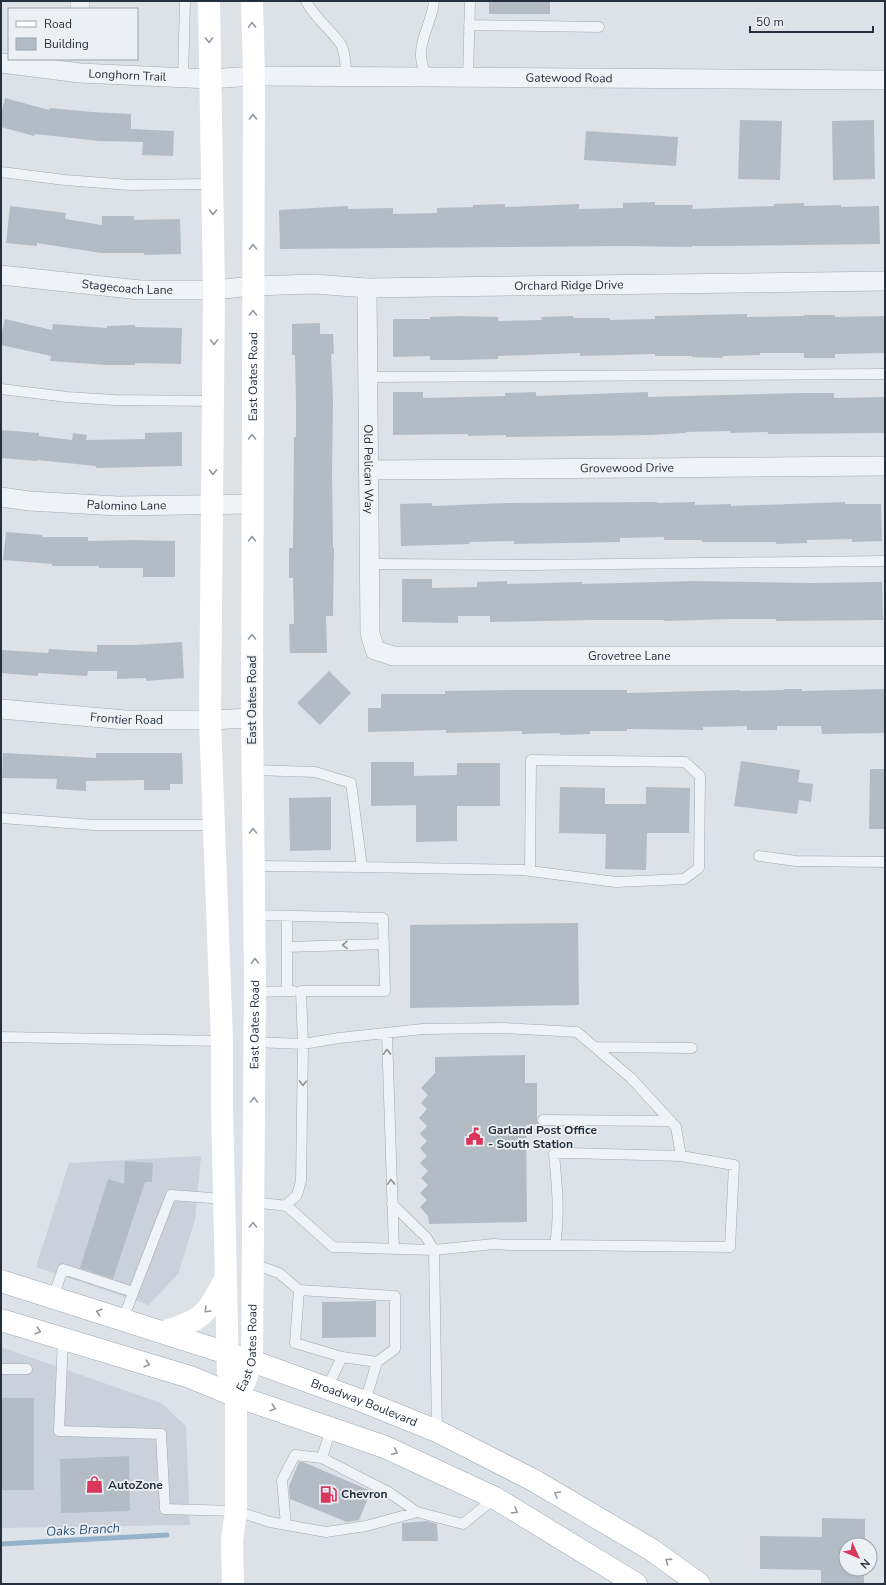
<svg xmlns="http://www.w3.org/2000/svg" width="886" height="1585" font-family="'Nunito Sans',sans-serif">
<rect width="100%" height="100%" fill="#dce2e8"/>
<path fill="#cad1da" d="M201,1156L195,1220L178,1274L149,1305L36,1267L69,1163Z
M1,1347L161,1403L186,1426L190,1525L1,1528Z"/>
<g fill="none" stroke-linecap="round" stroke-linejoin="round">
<path stroke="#94b3cb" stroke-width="5" d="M1,1544L167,1535"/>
</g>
<path fill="#b3bbc5" d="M489,1H550V14H489Z
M5,98L49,110L50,108L92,112L131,114V129L174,131L173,156L142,155L143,142L99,141L35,134L34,136L1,127V115Z
M740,120L782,121L780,180L738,179Z
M874,120L875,179L833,180L832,121Z
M586,131L678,137L676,166L584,160Z
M655,202V205H693L692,209L774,206V204L804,203V206L841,205V207L879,206L880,244L724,246H692V247L624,246L280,249L279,210L348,206V209L393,208V214L437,213V208L473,207V205L505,204V207L579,204V209L623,208V203Z
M10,206L66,213L65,219L102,225V216H134V220L180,219L181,254L144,255V253H101L37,243V246L6,243Z
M747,314V317L804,316V315H835V317L885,316V353L835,354V358H804V353H760V355L723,356L722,358L692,357V356H655V354L580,356V353L498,356V359L461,360H430V356L393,357V319H430V317L460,316L498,317V321L542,320L541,317L573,316V318H610V320L655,319V316Z
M5,319L52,330L53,324L107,328V326L135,325V327L182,328L181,364L135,363V365H107L50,361L51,356L1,345V335Z
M320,323V334H333L334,354H331L333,399L332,473L333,548H334L333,616H326L327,653H290L289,624H294L293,578H289V548H293L294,437H296V403L295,355H292V324Z
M393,392H423V398L505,396V393L536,392V396L648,392V397L799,393H834V398L885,397V433L768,434V432L730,433V431L686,432V433L649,435L506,437V435L468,436V434L393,435Z
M1,430L39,433V436L72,440L73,433L87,435L86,440L145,439V433L182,432V466L96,468V466L37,460V461L1,458Z
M657,502V503L695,502V505L731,504V506L845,502V504H881L882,541L852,542V539L807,540V543L776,544V542H702V540H664V537L620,538V542L514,544V541L469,542L470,544L401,546L400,504L432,503V506L507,503Z
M6,532L42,535V537H88V541L134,540L175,541V577H143V568H99V566H52V564L3,560Z
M402,579H432V588L477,587V582L507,581V584L582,582V584L695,581L814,583L882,582L883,620L776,621V619H732L664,621V620H589L490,622V616H458V623L402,622Z
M182,642L184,678L146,681V678L117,679V671H88L87,676L38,673V676L1,673L2,650L48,653L49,649L97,652V645H135Z
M329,671L351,693L320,725L297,703Z
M784,689H802V691L885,689V733L822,734L821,726H777V730H747V726L703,727V730L627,729V731H590V734L560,735V733L522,734V731L446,733V730L368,732V708H381V694H445V691L515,690H627V693L702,691L740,690V691L784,690Z
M3,753L96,758V753H182L183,784H170V790H144V780L86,781V791L56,789L57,779L2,778Z
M741,761L800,770L798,782L813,784L811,802L799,800L797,814L734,806Z
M371,762H414V776L457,775V763H500V806H457V841L416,842V805L371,806Z
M870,769H885V829H869Z
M560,787L605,788V804H646V787L690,788L689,833H647L646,870L605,869L606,834L559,833Z
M331,797V850L290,851L289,798Z
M578,923L579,1005L410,1008V925Z
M525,1055V1083H537V1120L538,1124L526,1125L527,1222L429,1224L428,1216L420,1207L427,1200L420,1193L428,1185L421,1178L428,1171L420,1163L427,1156L420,1148L427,1141L420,1134L427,1126L419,1118L427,1109L421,1103L428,1095L421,1088L435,1073V1057Z
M125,1161L153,1163L152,1182H145L113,1279L80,1268L108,1179L124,1184Z
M376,1301V1337L322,1338V1302Z
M1,1398H34V1490H1Z
M129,1456L130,1511L61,1513L60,1459Z
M299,1462H303L371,1491L359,1520L347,1522L290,1499L289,1486Z
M822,1518L865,1519V1545H846V1569H864V1584H821V1570L760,1569V1536L822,1537Z
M427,1521L437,1524L438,1541H402V1523Z"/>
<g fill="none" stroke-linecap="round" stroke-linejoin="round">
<defs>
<path id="lane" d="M306,1C314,17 329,28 340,43C346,51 345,67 347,77
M469,25L599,27
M427,77C424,69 420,62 421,53C421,36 433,18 434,1
M468,77L470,1
M183,78L185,1
M1,172L65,180L130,185L212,184
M366,377L885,374
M1,389L67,397L114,400L214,401
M370,564L530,565L885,561
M252,770L315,772L351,783L362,867L253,866
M1,818L94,825H214
M759,856L796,861L885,862
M362,867L523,870L530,871L616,882L684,879L699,868L700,776L685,762L531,760L530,871
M254,915L383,918L385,991H301L303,1044L301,1181L297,1195L285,1206
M287,916V991
M287,947L384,944
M255,992L293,991
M387,1034L394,1249
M1,1037L222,1041
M254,1042L303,1044L339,1038L423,1029L503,1028L577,1032L631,1078L676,1127L681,1156L567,1153L554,1154C557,1185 560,1215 555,1245H512L494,1244L434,1250L437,1431
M594,1047L692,1048
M543,1120L671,1121
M253,1202L287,1206L333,1247L434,1250
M392,1204L426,1237L434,1250
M555,1245L730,1247L734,1165L681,1156
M253,1264L279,1273L299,1290L395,1296V1349L377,1362L365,1402
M299,1290L295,1343L342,1357
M53,1297L63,1269L133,1292
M123,1319L171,1195L225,1199
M63,1339L59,1431L161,1434L165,1509L236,1511L270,1522L326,1532L366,1526L417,1512L463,1524L495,1498
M1,1369H27
M327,1388L342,1357L377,1362
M331,1428L322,1458L390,1493L417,1512
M286,1525L282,1480L295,1455L322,1458"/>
<g id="street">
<path d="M80,1V9"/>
<path id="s1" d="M1,63L80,73L210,79L254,76L885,80"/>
<path id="s2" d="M1,275L140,290H214L253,286L314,284L367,288L885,281"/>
<path id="s3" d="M367,288L370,633L375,650L393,656H885"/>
<path id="s4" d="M368,470L885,466"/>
<path id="s5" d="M1,497L29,501L118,506L252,504"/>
<path id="s6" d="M1,709L126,720H210L252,718"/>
</g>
<g id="primary">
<path id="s8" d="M1,1281L252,1361L365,1402L437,1431L533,1480L652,1550L699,1584"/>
<path d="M1,1320L190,1377L236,1396L385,1447L495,1498L636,1584"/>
</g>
</defs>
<use href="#lane" stroke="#a1a9b2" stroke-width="11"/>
<use href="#street" stroke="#a1a9b2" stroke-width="20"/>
<use href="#primary" stroke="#9ba7b4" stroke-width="23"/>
<use href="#lane" stroke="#eff2f6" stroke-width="10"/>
<use href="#street" stroke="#eff2f6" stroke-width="19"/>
<g stroke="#fff" stroke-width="22">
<path d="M209,1L214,290L210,720L222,1041V1106L228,1372L236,1396V1511L232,1540L233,1584"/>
<path d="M163,1332C202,1320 206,1316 225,1279"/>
<path id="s7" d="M236,1396L245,1381L252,1361L255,979L252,718L254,76L252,1"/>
</g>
<use href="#primary" stroke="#fff" stroke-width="22"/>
</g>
<defs><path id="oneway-chevron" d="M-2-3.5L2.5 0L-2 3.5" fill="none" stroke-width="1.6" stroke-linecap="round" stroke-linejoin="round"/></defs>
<g stroke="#92989f">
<use href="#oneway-chevron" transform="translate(252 25) rotate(-92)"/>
<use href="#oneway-chevron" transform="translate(209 40) rotate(89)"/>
<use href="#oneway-chevron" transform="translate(253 117) rotate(-90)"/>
<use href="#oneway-chevron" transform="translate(213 212) rotate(89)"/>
<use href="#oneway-chevron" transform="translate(253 247) rotate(-90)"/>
<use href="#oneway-chevron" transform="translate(253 313) rotate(-90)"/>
<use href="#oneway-chevron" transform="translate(214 342) rotate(90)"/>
<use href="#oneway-chevron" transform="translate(252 437) rotate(-90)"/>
<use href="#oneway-chevron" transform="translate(213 472) rotate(90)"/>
<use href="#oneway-chevron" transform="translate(252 539) rotate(-90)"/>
<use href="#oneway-chevron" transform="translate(252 637) rotate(-90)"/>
<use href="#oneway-chevron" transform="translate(253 831) rotate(-90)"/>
<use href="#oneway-chevron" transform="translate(255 961) rotate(-91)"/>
<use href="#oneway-chevron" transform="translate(254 1100) rotate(-90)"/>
<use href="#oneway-chevron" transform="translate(253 1225) rotate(-90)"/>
<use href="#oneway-chevron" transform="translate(207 1310) rotate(134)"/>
<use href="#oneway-chevron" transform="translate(99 1312) rotate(-163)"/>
<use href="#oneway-chevron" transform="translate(38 1331) rotate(17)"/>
<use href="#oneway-chevron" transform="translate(147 1364) rotate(17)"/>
<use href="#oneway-chevron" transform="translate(273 1408) rotate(19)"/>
<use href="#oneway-chevron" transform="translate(395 1452) rotate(25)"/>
<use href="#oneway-chevron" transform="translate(557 1494) rotate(-150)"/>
<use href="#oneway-chevron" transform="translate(515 1511) rotate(31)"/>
<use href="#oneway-chevron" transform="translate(668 1561) rotate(-144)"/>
</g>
<g stroke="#8a919a">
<use href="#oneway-chevron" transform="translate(345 945) rotate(178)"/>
<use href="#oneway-chevron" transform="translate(387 1052) rotate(-92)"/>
<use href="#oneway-chevron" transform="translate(303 1083) rotate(91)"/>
<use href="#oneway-chevron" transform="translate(391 1182) rotate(-92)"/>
</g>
<defs>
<symbol id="civic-bare" viewBox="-9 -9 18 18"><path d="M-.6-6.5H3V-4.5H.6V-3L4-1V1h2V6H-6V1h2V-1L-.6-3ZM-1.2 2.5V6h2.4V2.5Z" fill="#d8365a" stroke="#ecf0f5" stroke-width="2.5" paint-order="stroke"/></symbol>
<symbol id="shop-bare" viewBox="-9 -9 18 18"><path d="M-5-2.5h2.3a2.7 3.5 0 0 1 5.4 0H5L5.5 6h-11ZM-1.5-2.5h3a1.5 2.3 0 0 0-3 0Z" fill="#d8365a" stroke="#ecf0f5" stroke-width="2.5" paint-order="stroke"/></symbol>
<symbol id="fuel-bare" viewBox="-9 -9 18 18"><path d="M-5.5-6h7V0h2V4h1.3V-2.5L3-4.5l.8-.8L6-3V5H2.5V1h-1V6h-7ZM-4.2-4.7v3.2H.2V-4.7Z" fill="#d8365a" stroke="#ecf0f5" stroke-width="2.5" paint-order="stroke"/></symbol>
</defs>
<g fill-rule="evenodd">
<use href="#civic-bare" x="462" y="1124" width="25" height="25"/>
<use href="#shop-bare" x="82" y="1472" width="25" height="25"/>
<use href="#fuel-bare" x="316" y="1482" width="25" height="25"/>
</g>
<g text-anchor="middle" stroke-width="3.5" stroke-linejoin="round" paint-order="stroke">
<g font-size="12" fill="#25303f" stroke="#ecf0f5">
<text dy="4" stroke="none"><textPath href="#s1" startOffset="127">Longhorn Trail</textPath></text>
<text dy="4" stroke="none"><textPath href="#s1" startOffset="569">Gatewood Road</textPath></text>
<text dy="4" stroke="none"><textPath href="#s2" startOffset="569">Orchard Ridge Drive</textPath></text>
<text dy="4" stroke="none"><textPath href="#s2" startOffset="127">Stagecoach Lane</textPath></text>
<text dy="4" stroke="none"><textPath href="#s7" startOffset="1023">East Oates Road</textPath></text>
<text dy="4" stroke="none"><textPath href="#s4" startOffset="259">Grovewood Drive</textPath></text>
<text dy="4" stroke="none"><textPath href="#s3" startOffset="181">Old Pelican Way</textPath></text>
<text dy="4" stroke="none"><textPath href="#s5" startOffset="126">Palomino Lane</textPath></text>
<text dy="4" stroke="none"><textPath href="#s3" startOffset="618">Grovetree Lane</textPath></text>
<text transform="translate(252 700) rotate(-90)" y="4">East Oates Road</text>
<text dy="4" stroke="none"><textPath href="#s6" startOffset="126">Frontier Road</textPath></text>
<text dy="4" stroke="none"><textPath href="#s7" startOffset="375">East Oates Road</textPath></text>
<text dy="4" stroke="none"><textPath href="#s7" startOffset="51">East Oates Road</textPath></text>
<text dy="4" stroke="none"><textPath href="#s8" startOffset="383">Broadway Boulevard</textPath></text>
</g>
<g font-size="12" font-weight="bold" fill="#25303f" stroke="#ecf0f5" text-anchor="start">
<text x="488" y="1134">Garland Post Office<tspan x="488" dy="14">- South Station</tspan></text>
<text x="108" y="1489">AutoZone</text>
<text x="341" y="1498">Chevron</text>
</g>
<g font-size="13" font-style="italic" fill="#2c5276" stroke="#ecf0f5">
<text transform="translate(83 1529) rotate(-3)" y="5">Oaks Branch</text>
</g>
</g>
<rect width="886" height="1585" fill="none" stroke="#25303f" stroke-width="4"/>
<rect x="8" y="8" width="130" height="52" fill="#ecf0f5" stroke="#9ca3ac"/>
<rect x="16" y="21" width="20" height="6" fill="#ffffff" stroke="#9ca3ac"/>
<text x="44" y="28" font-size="12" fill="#25303f">Road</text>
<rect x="16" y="38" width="20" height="12" fill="#b3bbc5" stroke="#9ca3ac"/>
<text x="44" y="48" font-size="12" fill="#25303f">Building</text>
<g transform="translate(858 1557) rotate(134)"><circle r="19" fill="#ecf0f5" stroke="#9ca3ac"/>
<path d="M0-3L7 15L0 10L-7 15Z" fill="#d8365a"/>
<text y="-6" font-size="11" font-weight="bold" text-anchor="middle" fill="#25303f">N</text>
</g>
<path d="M750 26v6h123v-6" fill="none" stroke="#25303f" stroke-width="2"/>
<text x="756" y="26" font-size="12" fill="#25303f" stroke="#ecf0f5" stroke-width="3" paint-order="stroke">50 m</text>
</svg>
